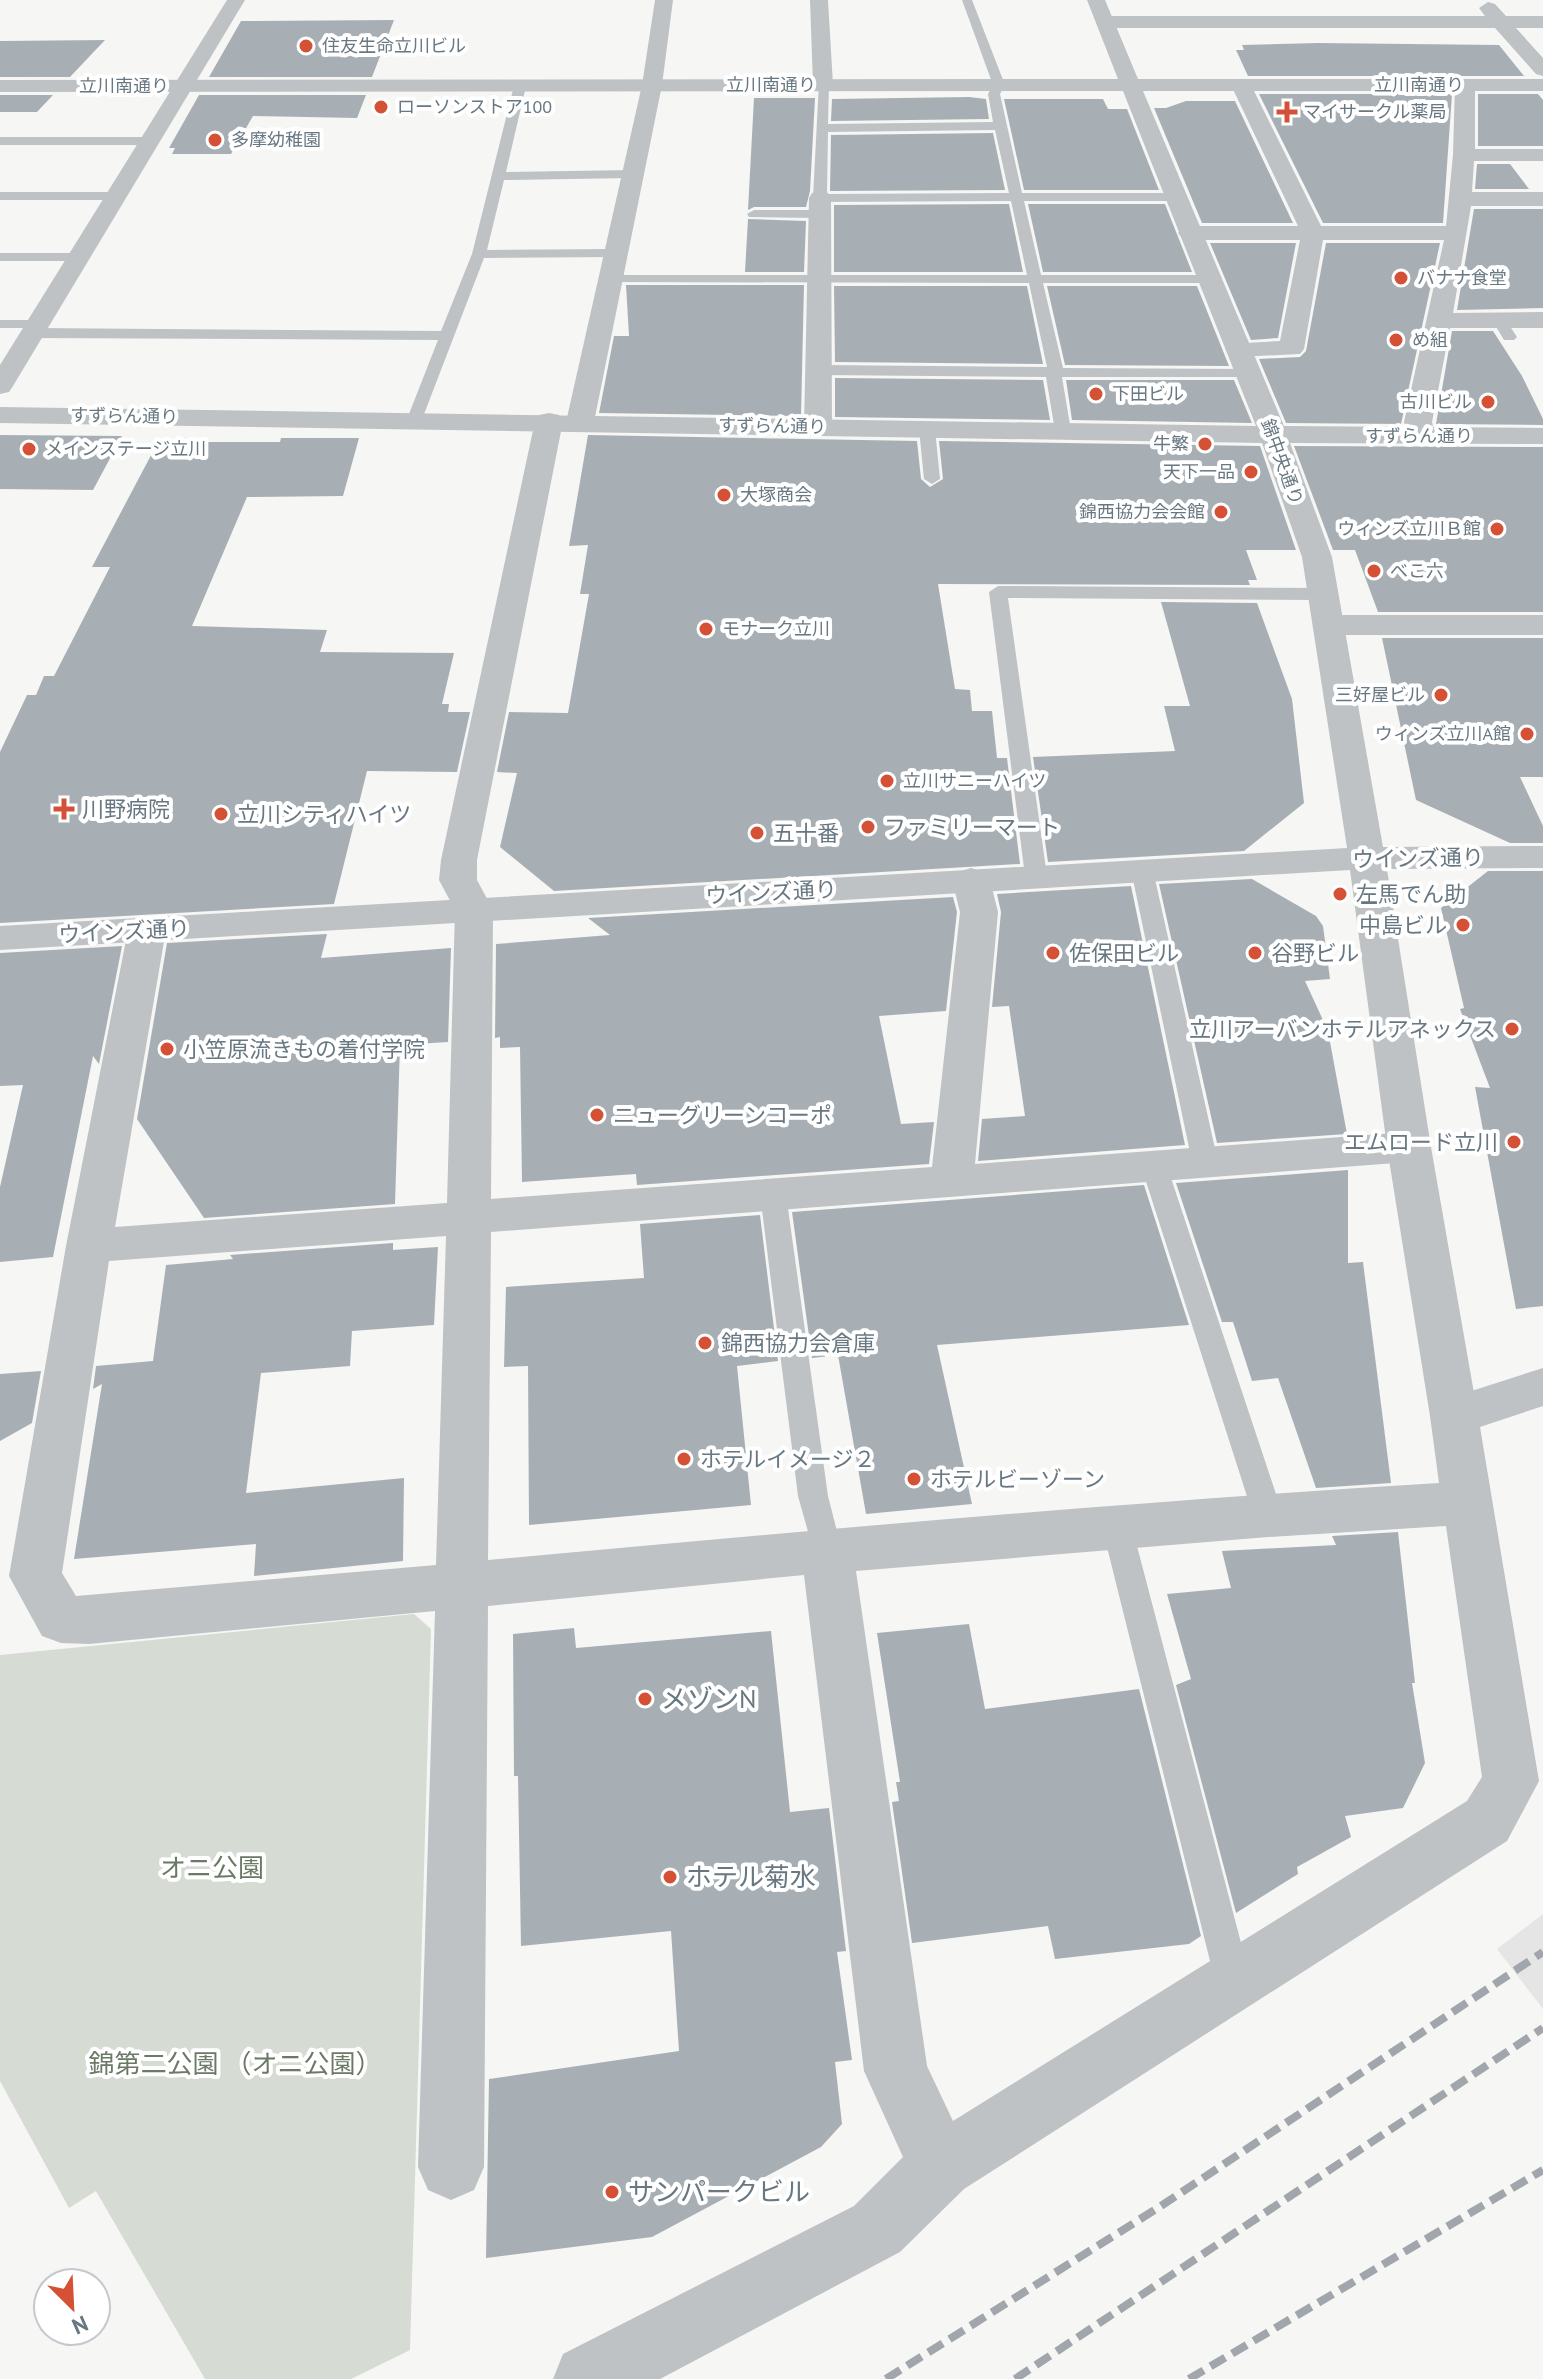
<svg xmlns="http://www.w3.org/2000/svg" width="1543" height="2379" font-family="'PT Sans','Noto Sans JP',sans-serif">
<rect width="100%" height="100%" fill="#f6f6f4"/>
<path fill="#e4e5e4" d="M1543,1914V2009L1497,1949Z"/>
<path fill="#d6dbd3" d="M414,1614L431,1629L410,2350L351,2379H205L96,2191L69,2208L0,2081V1655Z"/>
<path fill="#a8afb4" d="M394,20L372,77H209L241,21Z
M105,40L70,77H0V41Z
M1318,43L1499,45L1524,76H1248L1236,50H1244L1242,45Z
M1259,94H1452L1443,223H1323Z
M1478,94H1538L1543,100V146H1478Z
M0,95H53L37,112H0Z
M199,95H366L357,118L253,116L231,154H172L175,148H169Z
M969,97L986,99L989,119L831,121L832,99Z
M754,98H815L810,191L806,207H754L748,210Z
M1004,99H1103L1108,109H1127L1159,190H1024Z
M1186,101H1235L1293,223H1202L1154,108H1166Z
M993,133L1005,190L830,191L831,135Z
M1477,164H1510L1529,189H1475Z
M1009,204L1023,272H834V205Z
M1028,204H1165L1192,272H1043Z
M1474,209H1543V308L1457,310Z
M748,219L806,221L804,272H745Z
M1210,243H1296L1278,338L1251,340Z
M1326,243H1440L1401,424L1286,423L1259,359L1300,357L1306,351Z
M626,285H804L801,416L599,413L614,336H629Z
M834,286H1027L1043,364L835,362Z
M1047,286H1197L1229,366L1065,365Z
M1452,331H1493L1522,376L1543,419V425L1436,424Z
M835,378L1043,380L1050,420L835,417Z
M1066,380H1234L1252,423L1072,420Z
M0,435L122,436L93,490L0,489Z
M588,435L917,441L921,479L930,487L943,479L939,441L1260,446L1296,550H1246L1257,580H1248L1250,585L938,584L955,689L970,690L972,711H992L997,758H1007L1020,864L554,891L500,847L517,773L497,772L509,712L568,713L589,594H580L588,545L569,546Z
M281,438H359L343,496L247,497L192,626L327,630L320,652L454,653L442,704H449L448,712H470L457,772L367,771L334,904L0,923V752L27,695H36L44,676H54L110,567H92L158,442H280Z
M1294,446L1543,447V612H1378L1355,550H1333Z
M1161,602L1257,603L1292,699L1304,803L1244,851L1048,862L1033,757L1175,751L1164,706H1190Z
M1382,638H1543V777H1520L1543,826V843H1510L1416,800Z
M1488,871H1543V1306L1516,1309L1475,1087L1490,1088L1460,1009L1464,1008L1441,908Z
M1252,879L1316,916L1323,926L1330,979L1305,981L1328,1031L1347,1134L1217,1143L1159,884Z
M1131,886L1185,1145L978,1161L982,1119L1025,1116L1009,1006L992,1007L1001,912L997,894Z
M953,897L957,912L946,1011L879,1016L901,1124L934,1122L929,1164L637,1185L636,1174L522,1182L520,1047L500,1048V1037L495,1038L496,944L610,935L588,918Z
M327,934L321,958L451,948L448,1042L400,1045L395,1204L204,1218L137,1119L167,943Z
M122,946L99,1064L93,1056L53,1257L0,1262V1187L23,1085L0,1086V953Z
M1348,1170V1263L1363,1262L1391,1483L1316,1488L1278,1378L1252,1381L1233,1322H1222L1176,1183Z
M1144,1185L1189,1325L937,1345L972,1504L866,1514L838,1355L812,1358L792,1212Z
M760,1215L778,1361L737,1366L751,1505L529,1525L528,1366L504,1367L506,1287L644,1278L640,1224Z
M393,1243V1250L438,1247L434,1325L352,1331L350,1366L261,1373L246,1493L404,1478L403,1561L254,1576L256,1544L74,1559L102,1384L93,1389L96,1366L153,1361L166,1265L233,1259L230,1255Z
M41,1371L32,1423L0,1441V1374Z
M1398,1532L1415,1683H1412L1425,1763L1403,1808L1345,1816L1351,1837L1297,1867L1298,1874L1236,1913L1176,1685L1191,1679L1167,1594L1231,1588L1222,1551L1336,1545L1332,1536Z
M969,1624L985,1709L1139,1689L1201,1936L1189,1944L1055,1959L1048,1926L912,1943L892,1802L899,1801L896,1782H900L877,1633Z
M574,1628L576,1648L771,1631L790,1812L829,1808L846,1951L837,1952L852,2060L835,2062L842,2124L821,2147L652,2237L486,2258L489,2079L679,2051L671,1931L521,1946L518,1776H514L513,1634Z"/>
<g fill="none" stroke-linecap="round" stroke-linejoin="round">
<path fill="#bec2c5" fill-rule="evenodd" d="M962,0H972L1005,85L1000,94L1022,193H1174L1181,197L1174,201H1024L1041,275H1208L1215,279L1208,283H1043L1063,368L1247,369L1253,371V377H1062L1071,431L1063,436L1055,431L1046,377L819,375L811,370L819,365L1047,367L1029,283L605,282L603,279L610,275H1027L1011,201L820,202L813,198L819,82L829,85L828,124L993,122L988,94L993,85ZM995,130L1009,193L827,194L828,132Z
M520,82L526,86L506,172L632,170L639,174L632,178L504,180L487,250L615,249L622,253L615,257L484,258L421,422H409L407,419L438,340L32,338L24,333L32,328H0V320H38L45,324L33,328L441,331L472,254L514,86Z
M0,137H150L156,141L150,145H0Z
M0,192H117L124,196L117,200H0Z
M754,210H820L827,214L820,218L749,217L747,214Z
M0,253H79L86,257L79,261H0Z
M1499,316L1504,317L1517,337L1514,340H1504L1492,320Z
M927,424L935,429L940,479L932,484L924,479L919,429Z
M998,586L1325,588L1334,594L1325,600L1008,598L1047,876L1036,883L1025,876L989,592Z
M1142,863L1153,870L1218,1162L1214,1169L1205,1171L1196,1169L1192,1162L1131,870Z
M1154,1157L1163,1159L1167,1166L1283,1515L1279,1524L1268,1528L1257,1524L1253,1515L1141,1166L1145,1159Z
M773,1184L782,1187L786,1194L828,1496L842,1551L838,1560L827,1564L816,1560L798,1496L760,1194L764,1187Z
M1117,1514L1128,1518L1132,1527L1251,1981L1246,1994L1233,1999L1220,1994L1215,1981L1102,1527L1106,1518Z"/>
<path fill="#bec2c5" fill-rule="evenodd" d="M227,0H245L13,386L9,392L0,394V365Z
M655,0H673L662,85L594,422L590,428L580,430L570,428L566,422L642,85Z
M810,0H828L833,85L823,91L813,85Z
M1488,2L1495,4L1506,16H1543V28H1516L1543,58V76L1536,74L1495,28H1105L1096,22L1105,16H1485L1479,8Z
M1241,79L1251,85L1321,226H1446L1453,155L1455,85L1458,81H1472L1475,85V149H1543V161H1474L1472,192H1543V206H1471L1453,313L1543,312V328H1450L1432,422L1435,436L1431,442L1421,444L1411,442L1404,422L1444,240H1323L1304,349L1300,354L1238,357L1229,354L1225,349L1229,344L1280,341L1300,240H1190L1182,238L1178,233L1182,228L1190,226H1298L1231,85Z
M820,191L828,193L831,198L832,427L828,433L818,435L808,433L804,427L809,198L812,193Z
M549,413L559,415L563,421L477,860V880L493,910L491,1199L932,1167L960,912L952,880L958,872L971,868L984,872L990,880L998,912L975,1164L1409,1132L1424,1136L1431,1147L1424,1158L1409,1162L491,1232L488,1560C805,1531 1122,1502 1439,1483L1430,1416L1437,1402L1543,1368V1406L1480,1427L1539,1781L1507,1841L964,2189L900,2252L660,2379H553L563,2354L854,2206L903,2157L864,2071L804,1575L488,1606L484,2167L474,2190L451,2200L428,2190L418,2167L435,1611L89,1644L61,1643L42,1636L9,1576L66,1246L128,930L133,921L147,918L161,921L166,930L115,1227L447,1203L455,910L439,880L441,860L535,421L539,415ZM446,1236L436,1565L76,1596L62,1573L109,1261ZM1446,1526L1482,1777L1467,1801L953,2121L927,2066L856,1571L1268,1537Z
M1330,615H1543V635H1330L1319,632L1314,625L1319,618Z"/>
<path fill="#bec2c5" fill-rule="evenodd" d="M1087,0H1105L1138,79H1543V91H1143L1284,426L1543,428V444L1290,443L1332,557L1383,847L1543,846V868L1387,869L1431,1147L1478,1416L1471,1430L1454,1436L1437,1430L1430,1416L1387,1147L1350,870L0,950V926L1347,848L1302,557L1262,443L0,423V407L1256,426L1123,91L0,92V80L1118,79Z"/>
<path stroke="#a0a6ab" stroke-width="8" stroke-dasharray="17 8" stroke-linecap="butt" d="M886,2379L1161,2206L1543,1952
M1015,2379L1543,2028
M1189,2379L1543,2170"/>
</g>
<g fill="#d55135" stroke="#fff" stroke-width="3">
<circle cx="306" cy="46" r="8"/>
<circle cx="381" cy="107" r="8"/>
<path d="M1283 100h8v8h8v8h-8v8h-8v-8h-8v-8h8z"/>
<circle cx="215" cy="140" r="8"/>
<circle cx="1401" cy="278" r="8"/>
<circle cx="1396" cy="340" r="8"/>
<circle cx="1096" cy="394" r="8"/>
<circle cx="1488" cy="402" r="8"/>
<circle cx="1205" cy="444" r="8"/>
<circle cx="29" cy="449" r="8"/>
<circle cx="1251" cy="472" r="8"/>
<circle cx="724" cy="495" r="8"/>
<circle cx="1221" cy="512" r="8"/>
<circle cx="1497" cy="529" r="8"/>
<circle cx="1374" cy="571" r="8"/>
<circle cx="706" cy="629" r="8"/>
<circle cx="1441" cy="695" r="8"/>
<circle cx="1527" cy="734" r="8"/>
<circle cx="887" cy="781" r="8"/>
<path d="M60 797h8v8h8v8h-8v8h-8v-8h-8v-8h8z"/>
<circle cx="221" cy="814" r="8"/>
<circle cx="868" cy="827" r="8"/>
<circle cx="757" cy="833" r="8"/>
<circle cx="1340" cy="894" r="8"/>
<circle cx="1463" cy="925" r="8"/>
<circle cx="1053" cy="953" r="8"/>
<circle cx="1255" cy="953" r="8"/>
<circle cx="1512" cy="1029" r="8"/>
<circle cx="167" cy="1049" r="8"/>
<circle cx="597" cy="1115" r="8"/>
<circle cx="1514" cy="1142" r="8"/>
<circle cx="705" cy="1343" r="8"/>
<circle cx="684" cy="1459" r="8"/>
<circle cx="914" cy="1479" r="8"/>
<circle cx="645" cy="1699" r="8"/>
<circle cx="670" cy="1877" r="8"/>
<circle cx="612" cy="2192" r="8"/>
</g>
<g text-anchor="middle" stroke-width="8" stroke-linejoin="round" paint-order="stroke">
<g font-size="18" fill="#687882" stroke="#fff" text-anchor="start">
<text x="322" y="52">住友生命立川ビル</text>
<text x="397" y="113">ローソンストア100</text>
<text x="1303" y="118">マイサークル薬局</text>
<text x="231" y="146">多摩幼稚園</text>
<text x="1417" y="284">バナナ食堂</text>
<text x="1412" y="346">め組</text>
<text x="1112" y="400">下田ビル</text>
<text x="1472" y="408" text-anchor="end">古川ビル</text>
<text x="1189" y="450" text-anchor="end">牛繁</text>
<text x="45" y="455">メインステージ立川</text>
<text x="1235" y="478" text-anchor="end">天下一品</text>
<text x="740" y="501">大塚商会</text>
<text x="1205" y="518" text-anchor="end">錦西協力会会館</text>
<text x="1481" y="535" text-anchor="end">ウィンズ立川Ｂ館</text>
<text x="1390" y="577">べこ六</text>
<text x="722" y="635">モナーク立川</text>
<text x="1425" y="701" text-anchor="end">三好屋ビル</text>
<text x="1511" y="740" text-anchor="end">ウィンズ立川A館</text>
<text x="903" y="787">立川サニーハイツ</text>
</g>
<g font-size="18" fill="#687882" stroke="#fff">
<text x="771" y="91">立川南通り</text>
<text x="1419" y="91">立川南通り</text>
<text x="124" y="92">立川南通り</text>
<text transform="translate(124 416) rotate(1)" y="6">すずらん通り</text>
<text transform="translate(772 426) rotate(1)" y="6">すずらん通り</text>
<text x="1419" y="442">すずらん通り</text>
<text transform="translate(1282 462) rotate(70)" y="6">錦中央通り</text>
</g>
<g font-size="22" fill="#687882" stroke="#fff" text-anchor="start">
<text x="82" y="817">川野病院</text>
<text x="237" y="822">立川シティハイツ</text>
<text x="884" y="835">ファミリーマート</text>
<text x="773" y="841">五十番</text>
<text x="1356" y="902">左馬でん助</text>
<text x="1447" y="933" text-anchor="end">中島ビル</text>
<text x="1069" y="961">佐保田ビル</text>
<text x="1271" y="961">谷野ビル</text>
<text x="1496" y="1037" text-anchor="end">立川アーバンホテルアネックス</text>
<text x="183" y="1057">小笠原流きもの着付学院</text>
<text x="613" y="1123">ニューグリーンコーポ</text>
<text x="1498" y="1150" text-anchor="end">エムロード立川</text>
<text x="721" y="1351">錦西協力会倉庫</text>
<text x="700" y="1467">ホテルイメージ２</text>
<text x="930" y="1487">ホテルビーゾーン</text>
</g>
<g font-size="22" fill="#687882" stroke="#fff">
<text transform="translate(1418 858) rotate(-1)" y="8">ウインズ通り</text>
<text transform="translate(771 892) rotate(-3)" y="8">ウインズ通り</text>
<text transform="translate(124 931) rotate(-3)" y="8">ウインズ通り</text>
</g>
<g font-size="26" fill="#687882" stroke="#fff" text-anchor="start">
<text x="661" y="1708">メゾンN</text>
<text x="686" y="1886">ホテル菊水</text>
<text x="628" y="2201">サンパークビル</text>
</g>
<g font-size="26" fill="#6b7a66" stroke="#fff">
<text x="212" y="1877">オニ公園</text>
<text x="235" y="2073">錦第二公園 （オニ公園）</text>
</g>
</g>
<g transform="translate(72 2307) rotate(156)"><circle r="38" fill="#ffffff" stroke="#c3c9cd" stroke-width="2"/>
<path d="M0-6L14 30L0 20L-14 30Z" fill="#d55135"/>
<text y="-12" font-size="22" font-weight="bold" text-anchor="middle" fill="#687882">N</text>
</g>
</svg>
